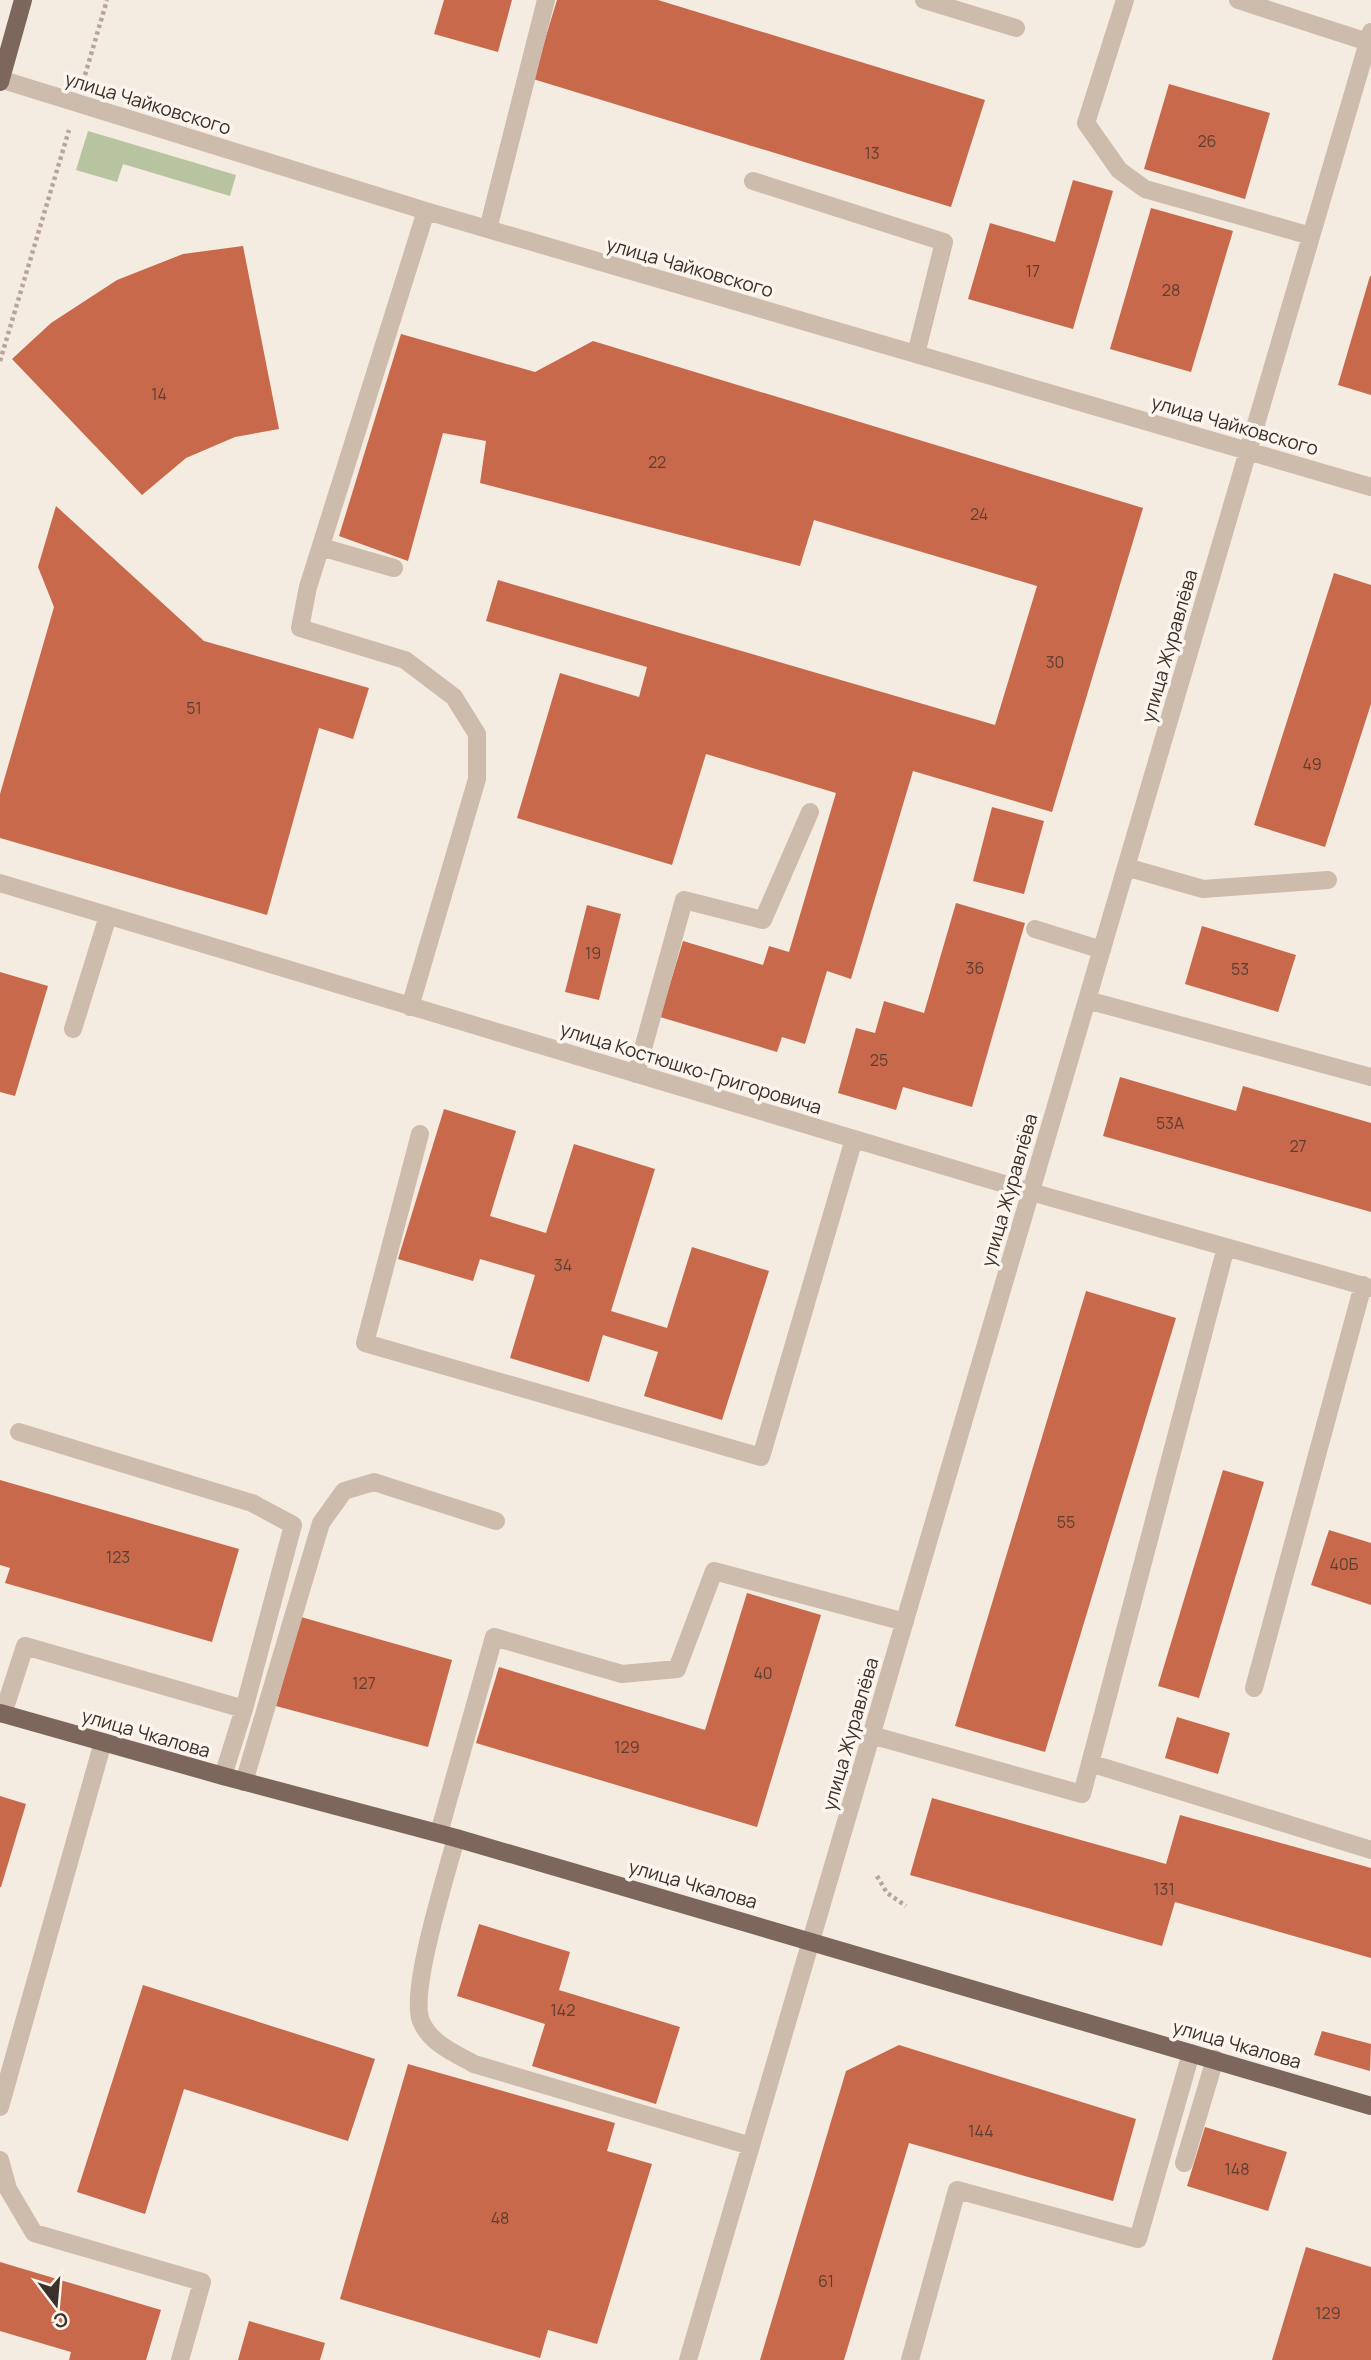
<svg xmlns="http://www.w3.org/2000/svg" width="1371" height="2360" font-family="Manrope,sans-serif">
<rect width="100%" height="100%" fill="#f4ebe1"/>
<path fill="#b8c4a0" d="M88,131L236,175L230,196L123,164L117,182L76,170Z"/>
<path fill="#c8694b" d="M444,0H512L498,52L434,34Z
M557,0H658L985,100L951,207L533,79Z
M1169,84L1270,113L1245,199L1144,169Z
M1073,180L1113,191L1073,329L968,299L990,223L1055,242Z
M1151,208L1233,231L1191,372L1110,349Z
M243,246L279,429L235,437L186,458L142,495L12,359L51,323L117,280L183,254Z
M1370,276H1371V395L1338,385Z
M401,334L535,372L593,341L1143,508L1052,812L913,771L851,979L827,971L805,1044L782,1037L777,1052L660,1017L683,941L763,965L769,946L789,952L836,793L706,754L672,865L517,818L560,673L639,697L647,667L486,621L498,580L995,725L1037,586L814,520L800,566L480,483L486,441L443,433L408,561L339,536Z
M56,506L204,641L369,688L353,739L319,728L267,915L0,838V794L54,607L38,567Z
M1334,573L1371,585V704L1325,847L1254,825Z
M992,807L1044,821L1024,894L973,881Z
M956,903L1025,923L972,1107L903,1087L896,1110L838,1093L856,1028L875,1033L884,1001L924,1013Z
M587,905L621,914L599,1000L565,992Z
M1202,926L1296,955L1278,1012L1185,984Z
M0,972L48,986L15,1096L0,1092Z
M1120,1077L1236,1111L1243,1086L1371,1123V1212L1103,1136Z
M444,1109L516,1131L490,1216L546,1233L574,1144L655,1169L611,1311L667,1328L692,1247L769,1271L722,1420L644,1396L658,1352L603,1335L589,1382L510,1358L535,1275L480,1259L473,1281L398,1259Z
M1086,1291L1176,1318L1045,1752L955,1726Z
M1223,1470L1264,1482L1199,1698L1158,1686Z
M0,1480L239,1549L212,1642L5,1583L10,1568L0,1565Z
M1329,1530L1371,1543V1605L1311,1585Z
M747,1593L821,1615L757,1827L476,1743L499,1667L705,1730Z
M301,1617L452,1660L428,1747L276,1706Z
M1177,1717L1230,1733L1218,1774L1165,1758Z
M0,1796L26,1804L1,1887H0Z
M932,1798L1166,1864L1180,1815L1371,1868V1958L1175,1902L1162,1946L910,1875Z
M479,1924L570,1952L559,1990L680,2027L656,2104L532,2066L545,2024L457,1996Z
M143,1985L375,2059L348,2141L184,2089L145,2214L77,2192Z
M1322,2031L1371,2044L1370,2071L1314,2055Z
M899,2045L1136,2119L1113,2201L909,2143L844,2360H760L846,2071Z
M408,2064L615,2123L607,2151L652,2164L597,2344L548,2330L540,2358L340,2299Z
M1205,2127L1287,2152L1268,2211L1187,2186Z
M1306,2247L1371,2267V2360H1272Z
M0,2262L161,2310L146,2360H69L71,2352L0,2331Z
M249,2321L325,2343L320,2360H238Z"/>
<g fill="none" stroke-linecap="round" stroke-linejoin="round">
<path stroke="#b9a596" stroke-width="4.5" stroke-dasharray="3.5 3.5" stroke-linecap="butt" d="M85,75L107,0
M0,361L69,130
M877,1876L887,1893L906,1906"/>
<path stroke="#cdbbac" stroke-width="18" d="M924,0L1016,28
M1125,0L1086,123L1119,170L1145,189L1311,236
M1238,0L1368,42
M0,79L426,211L1371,487
M753,181L944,242L916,354
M488,229L546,0
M321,547L394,568
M1126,867L1203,889L1328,880
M0,883L1031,1192L1371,1288
M1035,929L1102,950
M1087,1000L1371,1077
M410,1007L477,779V734L454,697L405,660L300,628L308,587L426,211
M73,1029L108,916
M636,1074L684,900L763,920L810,812
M420,1134L365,1343L761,1457L854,1139
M19,1432L252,1503L293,1525L244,1709L223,1776
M1254,1688L1363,1285
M3,1714L25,1646L244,1709
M871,1735L1082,1794L1226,1247
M1090,1763L1371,1850
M244,1782L321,1523L344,1491L374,1482L496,1521
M439,1833L494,1637L622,1674L677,1669L714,1571L905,1622
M456,1838C447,1873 409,1991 421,2021C430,2043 454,2053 474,2064L751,2146
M0,2107L103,1742
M0,2160L8,2189L34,2233L202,2282L180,2360
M1184,2163L1215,2059
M688,2360L1371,32
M910,2360L957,2190L1138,2239L1191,2053"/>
<path stroke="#7d675c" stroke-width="18" d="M0,82L23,0
M0,1713L223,1776L456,1838L1371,2106"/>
</g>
<g text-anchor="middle" stroke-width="7" stroke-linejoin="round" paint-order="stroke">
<g font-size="16" fill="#5e3e33">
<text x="1207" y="147">26</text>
<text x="872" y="159">13</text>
<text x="1033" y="277">17</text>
<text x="1171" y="296">28</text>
<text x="159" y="400">14</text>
<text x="657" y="468">22</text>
<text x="979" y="520">24</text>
<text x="1055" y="668">30</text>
<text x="194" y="714">51</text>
<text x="1312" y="770">49</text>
<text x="593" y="959">19</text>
<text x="975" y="974">36</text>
<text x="1240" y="975">53</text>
<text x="879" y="1066">25</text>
<text x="1170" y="1129">53А</text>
<text x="1298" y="1152">27</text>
<text x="563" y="1271">34</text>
<text x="1066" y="1528">55</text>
<text x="118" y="1563">123</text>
<text x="1344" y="1570">40Б</text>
<text x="763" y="1679">40</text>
<text x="364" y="1689">127</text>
<text x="627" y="1753">129</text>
<text x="1164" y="1895">131</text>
<text x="563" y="2016">142</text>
<text x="981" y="2137">144</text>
<text x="1237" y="2175">148</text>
<text x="500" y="2224">48</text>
<text x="826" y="2287">61</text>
<text x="1328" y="2319">129</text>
</g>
<g font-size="19" fill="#3b302b" stroke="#fbf5ee">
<text transform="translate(148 103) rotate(17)" y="7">улица Чайковского</text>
<text transform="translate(690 267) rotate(16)" y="7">улица Чайковского</text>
<text transform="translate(1235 425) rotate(16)" y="7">улица Чайковского</text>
<text transform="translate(1169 646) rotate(-74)" y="7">улица Журавлёва</text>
<text transform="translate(691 1068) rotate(17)" y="7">улица Костюшко-Григоровича</text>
<text transform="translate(1009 1190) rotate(-74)" y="7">улица Журавлёва</text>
<text transform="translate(146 1733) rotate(16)" y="7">улица Чкалова</text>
<text transform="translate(850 1734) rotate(-74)" y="7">улица Журавлёва</text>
<text transform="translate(693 1884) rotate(16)" y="7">улица Чкалова</text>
<text transform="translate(1237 2044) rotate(16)" y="7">улица Чкалова</text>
</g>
</g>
<g transform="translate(56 2304) rotate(164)" stroke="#fbf5ee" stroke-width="5" paint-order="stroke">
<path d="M0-5L12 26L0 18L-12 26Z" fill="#3b302b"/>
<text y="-10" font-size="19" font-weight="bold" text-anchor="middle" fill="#3b302b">С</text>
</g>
</svg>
